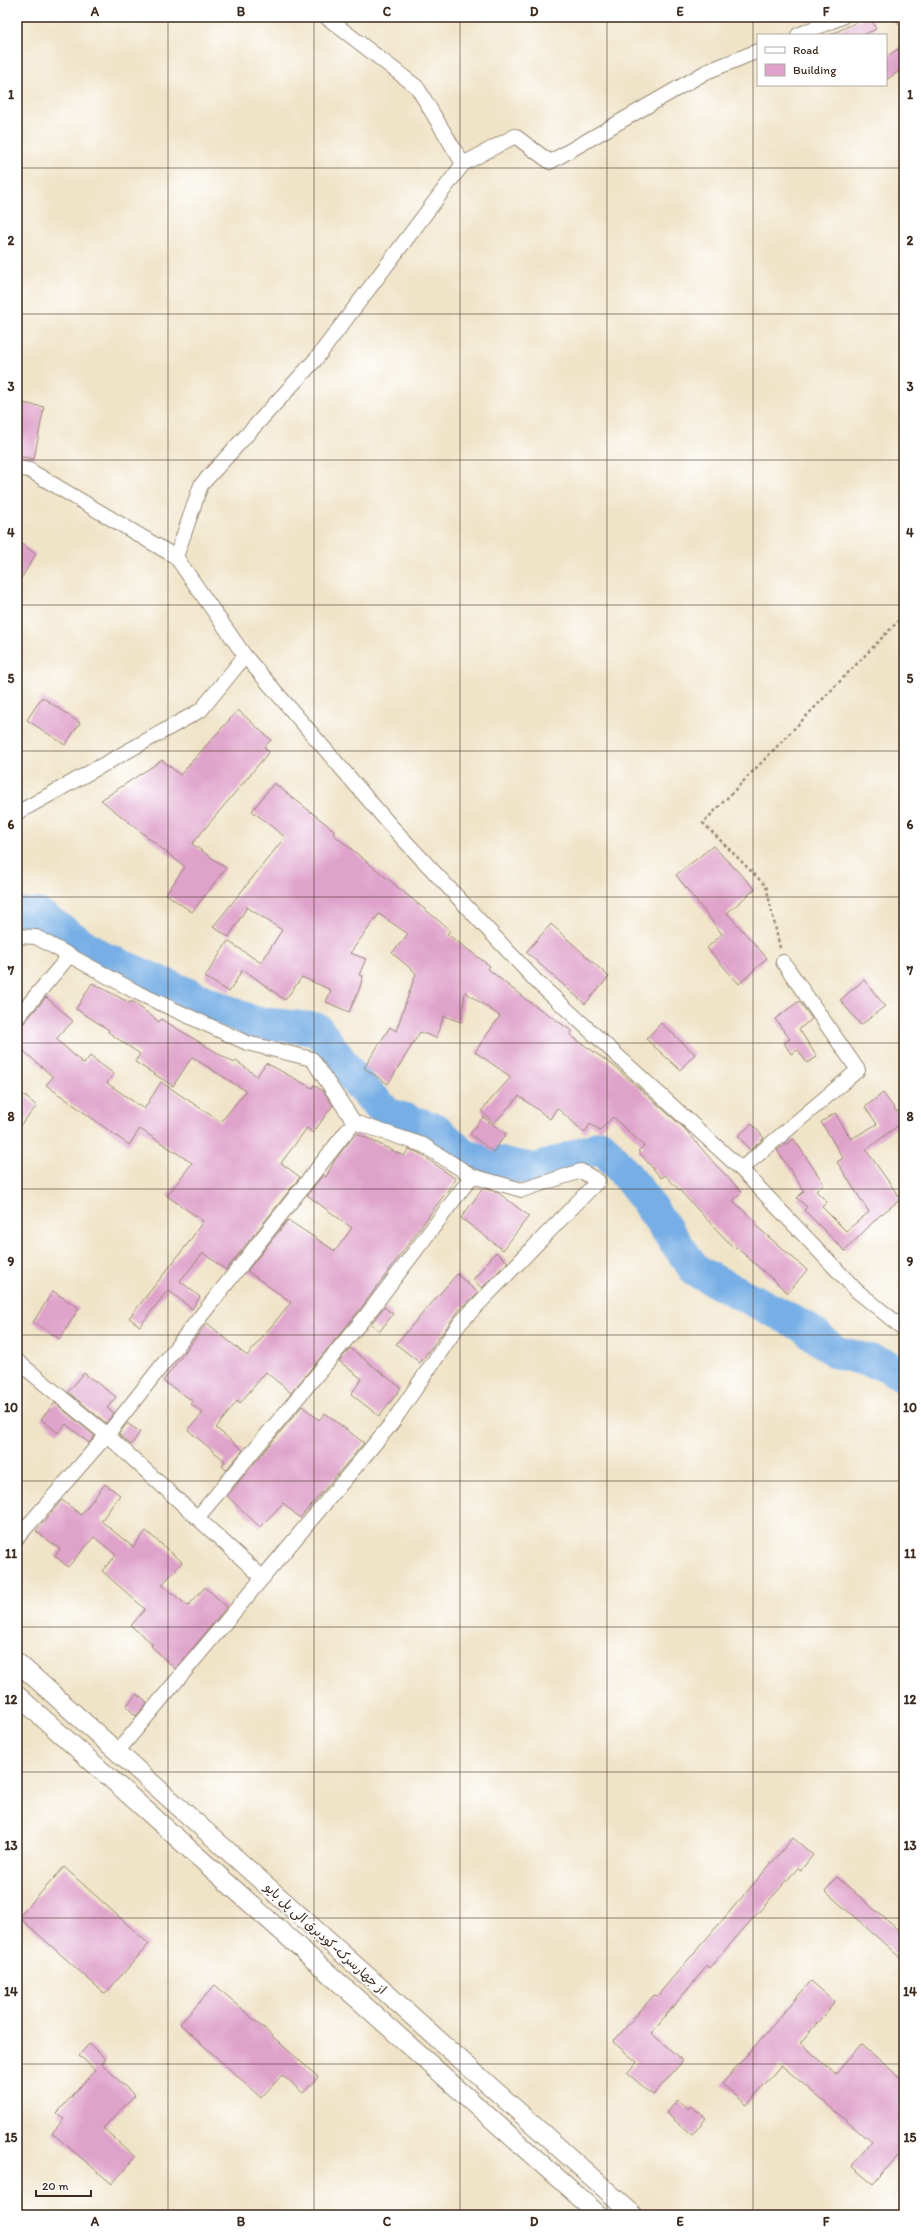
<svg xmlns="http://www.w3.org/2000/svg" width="921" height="2232" font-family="Itim,'Playpen Sans Arabic',sans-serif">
<rect width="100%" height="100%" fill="#fff"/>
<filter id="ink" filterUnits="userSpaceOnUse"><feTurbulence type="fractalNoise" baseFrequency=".025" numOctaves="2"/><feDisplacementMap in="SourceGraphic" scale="8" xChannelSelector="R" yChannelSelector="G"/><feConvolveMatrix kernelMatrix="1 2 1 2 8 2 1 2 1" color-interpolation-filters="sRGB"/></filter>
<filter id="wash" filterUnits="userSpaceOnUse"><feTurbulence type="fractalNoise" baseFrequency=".012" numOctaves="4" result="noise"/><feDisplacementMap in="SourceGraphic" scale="16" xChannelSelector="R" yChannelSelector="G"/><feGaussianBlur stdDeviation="0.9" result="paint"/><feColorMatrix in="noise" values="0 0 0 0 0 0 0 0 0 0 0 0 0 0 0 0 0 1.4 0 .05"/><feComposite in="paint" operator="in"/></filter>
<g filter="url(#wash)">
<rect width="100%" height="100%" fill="#f0e4c8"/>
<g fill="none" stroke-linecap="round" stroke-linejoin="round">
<path stroke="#76aee5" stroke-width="33" d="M17,914L39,915L101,957L255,1023L317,1029L358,1084L388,1114L437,1130L464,1156L536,1170L602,1146L636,1187L696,1271L803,1326L836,1352L886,1365L904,1376"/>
</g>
<g id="blocks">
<path fill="#dfa2ca" d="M867,17H871L876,29L863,35H830Z
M904,45V68L886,80V57Z
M17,402L44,407L34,459L17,456Z
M17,541L36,554L17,585Z
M42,697L80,723L65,745L27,720Z
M238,710L271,740L264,747L269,752L192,844L226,868L192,912L166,894L185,867L101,800L162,760L180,775Z
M274,783L335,831L333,834L450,930L447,934L490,966L488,969L524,998L572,1031L570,1035L614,1066L684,1128L714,1163L742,1192L733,1201L757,1223L755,1225L807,1270L788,1293L736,1247L734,1248L665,1175L661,1178L638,1151L644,1146L613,1117L600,1130L590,1124L585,1133L557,1108L550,1119L519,1096L494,1123L481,1111L511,1077L475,1052L500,1016L465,992L461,1022L444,1016L436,1038L420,1032L388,1084L364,1068L390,1027L396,1031L416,973L392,953L408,934L379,914L350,953L366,959L359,975L363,976L359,990L349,1012L326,1002L331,990L302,977L285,1000L243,969L229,992L205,977L228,941L261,963L282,930L247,907L229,937L213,927L285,837L252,811Z
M713,846L755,889L727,913L767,958L739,984L707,948L722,934L676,875Z
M551,924L609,977L585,1004L526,952Z
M864,980L885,1006L861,1025L840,1000Z
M92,983L130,1003L132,1001L159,1022L161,1019L211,1049L234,1063L236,1061L257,1076L266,1063L312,1088L314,1085L323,1091L333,1105L313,1133L307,1128L281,1163L300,1177L226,1270L203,1253L180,1281L200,1297L192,1309L168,1290L140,1326L129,1318L189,1242L203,1221L167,1196L192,1163L140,1129L129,1145L46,1085L53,1077L17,1045V1026L24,1023L46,997L73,1021L56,1039L84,1064L90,1056L114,1074L107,1083L144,1109L161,1082L221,1122L246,1091L192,1057L173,1086L135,1062L140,1054L108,1032L109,1030L76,1009Z
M799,1001L812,1019L799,1029L817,1057L807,1063L798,1050L791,1054L784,1043L790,1039L775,1019Z
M661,1023L695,1054L680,1070L646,1039Z
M17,1090L37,1106L17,1129Z
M883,1093L897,1112L904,1108V1121L866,1150L901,1199L878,1217L845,1251L804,1210L807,1207L797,1198L804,1191L777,1150L794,1139L824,1184L816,1191L827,1202L822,1207L846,1231L869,1212L837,1162L843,1158L821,1122L835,1113L851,1139L877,1124L865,1107Z
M483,1117L506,1134L493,1152L470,1134Z
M752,1124L764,1138L750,1150L738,1136Z
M356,1133L404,1156L409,1149L419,1153L456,1179L359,1311L291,1393L266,1372L240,1403L238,1400L216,1428L243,1450L226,1470L222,1466L225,1461L188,1430L203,1413L191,1404L193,1401L163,1381L207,1323L247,1356L291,1302L247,1271L288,1220L335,1251L352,1228L307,1195L323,1175L326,1177L335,1160Z
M483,1188L497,1192L529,1216L503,1250L461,1218Z
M496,1252L508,1262L482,1288L473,1280Z
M457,1274L478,1293L464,1306L463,1305L420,1363L396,1344Z
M53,1291L79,1308L60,1339L33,1322Z
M384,1307L393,1314L380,1331L371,1324Z
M350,1348L401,1388L379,1416L351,1394L362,1379L339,1361Z
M84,1373L116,1397L107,1408L114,1413L106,1423L68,1392Z
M55,1403L95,1436L89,1443L66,1424L58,1433L41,1419Z
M302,1406L319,1420L325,1413L364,1443L300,1518L283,1503L260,1527L227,1496Z
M127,1423L140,1432L131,1445L119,1434Z
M105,1484L120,1495L101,1521L133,1547L146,1531L182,1562L162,1585L188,1606L205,1587L227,1607L175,1669L151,1646L153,1644L131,1626L145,1609L102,1571L116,1555L94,1537L68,1567L55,1556L60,1549L36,1531L62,1500L81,1515Z
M137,1694L147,1703L136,1716L126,1706Z
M793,1838L813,1855L801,1870L798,1868L709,1968L707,1966L651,2033L683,2061L653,2095L627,2073L637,2062L613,2042L654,1995L657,1996Z
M64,1867L149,1944L105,1994L19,1917Z
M837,1877L904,1935V1961L825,1891Z
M811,1981L835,2002L800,2043L836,2074L861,2044L904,2081V2149L873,2184L851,2166L871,2142L781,2065L747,2105L722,2084Z
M215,1985L318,2077L303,2093L282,2075L261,2098L180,2024Z
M89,2044L106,2059L102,2064L135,2096L103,2128L135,2157L112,2184L52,2133L64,2119L57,2113L95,2070L79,2055Z
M678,2100L688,2109L691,2106L706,2118L692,2135L666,2113Z"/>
</g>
</g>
<g filter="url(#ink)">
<use href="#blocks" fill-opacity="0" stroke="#968773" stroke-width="1"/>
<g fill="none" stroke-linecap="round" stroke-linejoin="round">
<defs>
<path id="minor" d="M326,17L417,87L463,164
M903,17L904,18
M798,35L842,17
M758,51L706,72L550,162L515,136L463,164L316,359L201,485L176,557L245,656L391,826L537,982L741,1169L857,1291L904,1329
M17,468L29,470L176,557
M17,813L201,710L245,656
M17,936L36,937L138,993L247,1043L312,1059L354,1122L423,1145L472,1176L522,1190L581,1171L598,1181L460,1323L392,1423L117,1752
M17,1018L70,955
M741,1169L858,1070L783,962
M17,1361L107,1435L263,1578
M197,1518L366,1316L472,1176
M17,1538L107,1435L354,1122"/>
<path id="tertiary" d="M17,1662L634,2215
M17,1695L599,2215"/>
</defs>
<use href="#minor" stroke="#968773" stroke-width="16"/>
<use href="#tertiary" stroke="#968773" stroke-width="20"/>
<path stroke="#968773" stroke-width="2.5" stroke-dasharray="3 3" stroke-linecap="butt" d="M780,948L766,886L703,823L904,615"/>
<use href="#minor" stroke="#fff" stroke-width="14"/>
<use href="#tertiary" stroke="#fff" stroke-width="18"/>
</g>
</g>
<path fill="none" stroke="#3b2a1e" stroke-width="1" stroke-opacity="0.55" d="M168,17V2215M314,17V2215M460,17V2215M607,17V2215M753,17V2215M17,168H904M17,314H904M17,460H904M17,605H904M17,751H904M17,897H904M17,1043H904M17,1189H904M17,1335H904M17,1481H904M17,1627H904M17,1772H904M17,1918H904M17,2064H904"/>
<g text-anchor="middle" stroke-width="3" stroke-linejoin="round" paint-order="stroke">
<g font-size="13" fill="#3b2a1e" stroke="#fff">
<text transform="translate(326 1938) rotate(42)" y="5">از جهارسرک-کودبرق الی پل بایو</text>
</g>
</g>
<rect width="921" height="2232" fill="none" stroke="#fff" stroke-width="44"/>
<rect x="757" y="34" width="130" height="52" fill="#ffffff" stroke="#b1aaa5"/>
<rect x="765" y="47" width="20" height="6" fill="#ffffff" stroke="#b1aaa5"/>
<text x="793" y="54" font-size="12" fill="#3b2a1e">Road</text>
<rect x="765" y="64" width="20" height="12" fill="#dfa2ca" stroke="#b1aaa5"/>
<text x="793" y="74" font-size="12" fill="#3b2a1e">Building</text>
<path d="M36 2190v6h55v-6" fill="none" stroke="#3b2a1e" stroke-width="2"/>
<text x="42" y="2190" font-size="12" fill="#3b2a1e" stroke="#ffffff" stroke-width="3" paint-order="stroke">20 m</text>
<rect x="22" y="22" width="877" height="2188" fill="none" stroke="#3b2a1e" stroke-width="1.5"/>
<g font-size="13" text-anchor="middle" font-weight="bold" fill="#3b2a1e">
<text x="95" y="16">A</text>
<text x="241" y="16">B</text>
<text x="387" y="16">C</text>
<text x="534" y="16">D</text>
<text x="680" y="16">E</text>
<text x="826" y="16">F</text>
<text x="11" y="99">1</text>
<text x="910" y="99">1</text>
<text x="11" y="245">2</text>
<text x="910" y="245">2</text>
<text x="11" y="391">3</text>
<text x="910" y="391">3</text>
<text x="11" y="537">4</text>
<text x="910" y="537">4</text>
<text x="11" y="683">5</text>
<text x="910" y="683">5</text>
<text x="11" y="829">6</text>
<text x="910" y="829">6</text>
<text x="11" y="975">7</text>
<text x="910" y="975">7</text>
<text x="11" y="1121">8</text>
<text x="910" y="1121">8</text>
<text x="11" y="1266">9</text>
<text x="910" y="1266">9</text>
<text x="11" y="1412">10</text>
<text x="910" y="1412">10</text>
<text x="11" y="1558">11</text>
<text x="910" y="1558">11</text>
<text x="11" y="1704">12</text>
<text x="910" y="1704">12</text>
<text x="11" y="1850">13</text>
<text x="910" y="1850">13</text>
<text x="11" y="1996">14</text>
<text x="910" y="1996">14</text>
<text x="11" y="2142">15</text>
<text x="910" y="2142">15</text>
<text x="95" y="2226">A</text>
<text x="241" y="2226">B</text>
<text x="387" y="2226">C</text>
<text x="534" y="2226">D</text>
<text x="680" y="2226">E</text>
<text x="826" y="2226">F</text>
</g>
</svg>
